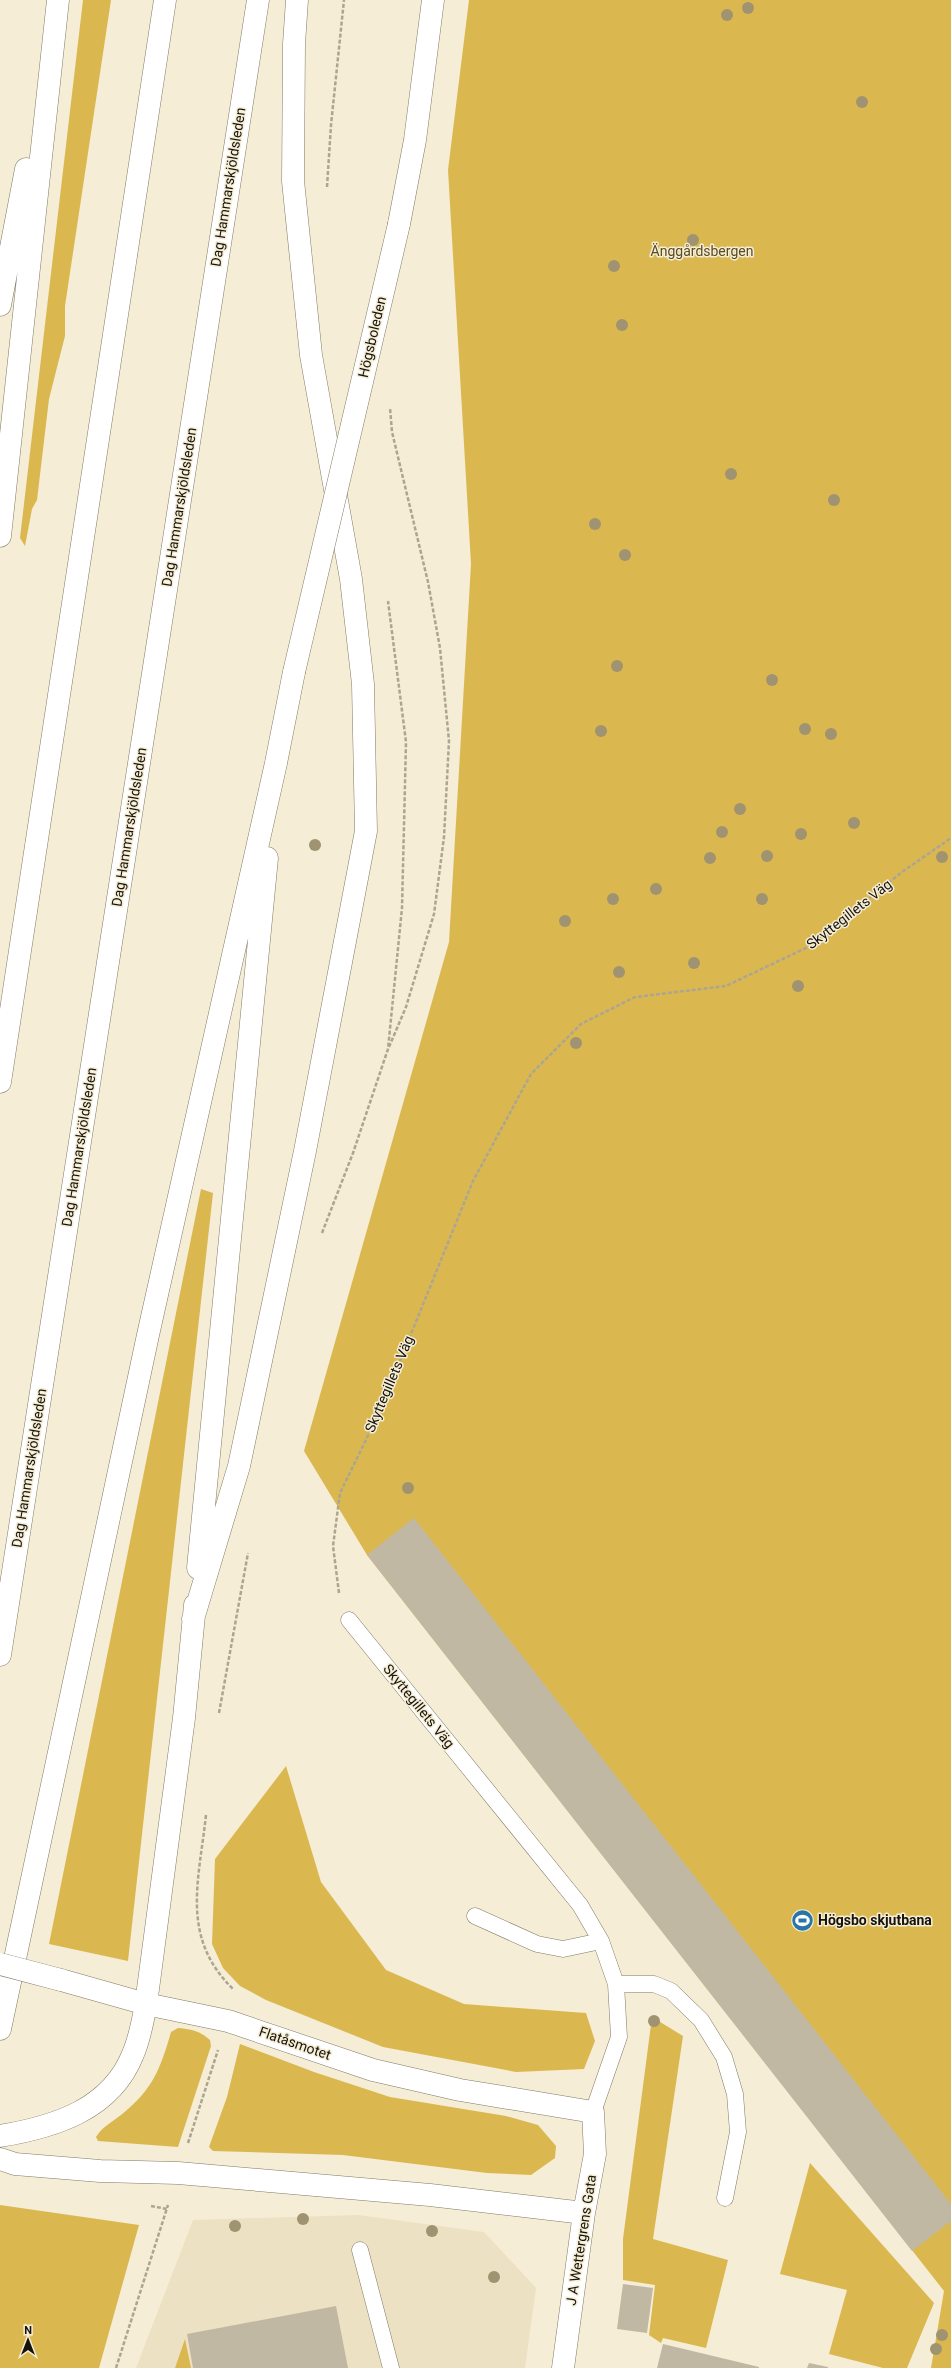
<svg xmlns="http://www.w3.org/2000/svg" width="951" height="2368" font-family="Roboto,sans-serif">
<rect width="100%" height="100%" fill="#f5edd5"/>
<path fill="#ece1c2" d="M358,2215L484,2232L536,2288L525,2368H136L193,2220Z"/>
<path fill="#dbb84f" d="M83,0H111L65,306V336L49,399L37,500L32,509L25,546L20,538Z
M469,0H951V2368H931L944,2291L367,1555L304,1451L449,942L471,564L448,170Z
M201,1189L213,1193L128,1961L49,1944Z
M286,1766L321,1882L386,1970L464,2004L586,2013L595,2041L584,2069L516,2072L383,2047L266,2000L240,1986L223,1968L212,1944L215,1859Z
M652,2017L683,2036L653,2239L728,2260L706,2348L663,2338L661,2343L649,2335L655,2285L623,2280V2239Z
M178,2028C191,2029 200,2031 210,2040L211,2046L178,2147L98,2141L96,2137C102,2127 112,2122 121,2115C153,2089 160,2070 171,2032Z
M240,2044L314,2072L390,2097L506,2116L538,2125L556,2146L555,2158L531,2175L487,2173L343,2155L213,2151L209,2147L227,2097Z
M810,2163L934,2303L907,2368H883L829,2354L847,2290L780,2274Z
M0,2205L139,2225L99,2368H0Z
M185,2339L191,2368H175Z"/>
<path fill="#c0b8a2" d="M414,1518L951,2204V2221L912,2251L367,1555Z
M623,2284L653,2288L647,2333L617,2329Z
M336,2306L348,2368H193L187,2334Z
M663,2344L759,2367V2368H657Z
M809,2363L828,2367V2368H807Z"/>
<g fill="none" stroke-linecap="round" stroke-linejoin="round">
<defs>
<path id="service" d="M349,1620L580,1905L601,1941L616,1984L619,2037L593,2112
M475,1916L537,1944L563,1949L601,1941
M616,1984H654L671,1991L701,2020L724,2057L735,2094L738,2132L725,2198
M360,2250L391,2368"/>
<path id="tertiary" d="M61,1980L146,2004L228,2021L373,2070L460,2090L593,2112L595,2154L584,2213L563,2368
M0,2136C54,2127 111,2110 133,2054C140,2038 143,2020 146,2004
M0,2159L15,2164L100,2171L178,2173L430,2195L584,2213"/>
<path id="secondary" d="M399,224L415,140L433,0"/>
<path id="primary" d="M0,305L26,169
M0,536L58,0
M0,1082L165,0
M198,1568L267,858
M193,1619L239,1466L305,1151L366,831L363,684L351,579L311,355L293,181L294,44L297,0
M0,1655L258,0
M146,2004L184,1718L195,1605
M0,2029L148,1335L276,763L294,672"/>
</defs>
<use href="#service" stroke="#817a65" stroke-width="17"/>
<use href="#tertiary" stroke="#817a65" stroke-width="23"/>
<use href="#secondary" stroke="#817a65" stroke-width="23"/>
<use href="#primary" stroke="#817a65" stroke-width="23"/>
<path stroke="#aba592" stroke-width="2.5" stroke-dasharray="4 2" stroke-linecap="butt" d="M327,187L331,125L344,0
M389,1047L406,1007L434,914L444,837L449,741L440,648L428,582L392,432L390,408
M322,1233L353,1153L388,1049L402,908L406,742L388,601
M339,1593L333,1546L340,1493L379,1413L473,1181L531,1074L581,1024L635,997L726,986L808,947L902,872L951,838
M219,1713L248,1553
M206,1815C199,1881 180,1937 233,1989
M188,2143L218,2050
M151,2206L167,2209
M116,2368L168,2205"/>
<use href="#service" stroke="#fff" stroke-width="16"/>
<use href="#tertiary" stroke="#fff" stroke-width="22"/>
<use href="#secondary" stroke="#fff" stroke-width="22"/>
<use href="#primary" stroke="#fff" stroke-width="22"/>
<defs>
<path id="tertiary-bridge" d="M0,1964L61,1980"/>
<path id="secondary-bridge" d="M294,672L399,224"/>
</defs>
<use href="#tertiary-bridge" stroke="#817a65" stroke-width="23" stroke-linecap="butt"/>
<use href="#secondary-bridge" stroke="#817a65" stroke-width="23" stroke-linecap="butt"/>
<use href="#tertiary-bridge" stroke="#fff" stroke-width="22"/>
<use href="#secondary-bridge" stroke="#fff" stroke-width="22"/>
</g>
<g fill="#9f9371">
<circle cx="748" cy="8" r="6"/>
<circle cx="727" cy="15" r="6"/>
<circle cx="862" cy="102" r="6"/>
<circle cx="693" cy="240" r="6"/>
<circle cx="614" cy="266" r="6"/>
<circle cx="622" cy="325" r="6"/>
<circle cx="731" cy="474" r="6"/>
<circle cx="834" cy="500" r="6"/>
<circle cx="595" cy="524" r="6"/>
<circle cx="625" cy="555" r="6"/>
<circle cx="617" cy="666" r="6"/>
<circle cx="772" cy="680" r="6"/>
<circle cx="805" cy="729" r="6"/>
<circle cx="601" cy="731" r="6"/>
<circle cx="831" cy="734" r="6"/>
<circle cx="740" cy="809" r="6"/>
<circle cx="854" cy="823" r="6"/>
<circle cx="722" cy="832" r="6"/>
<circle cx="801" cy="834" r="6"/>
<circle cx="315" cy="845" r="6"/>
<circle cx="767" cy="856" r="6"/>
<circle cx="942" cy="857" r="6"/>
<circle cx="710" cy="858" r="6"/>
<circle cx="656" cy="889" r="6"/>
<circle cx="613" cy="899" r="6"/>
<circle cx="762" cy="899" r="6"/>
<circle cx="565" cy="921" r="6"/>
<circle cx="694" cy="963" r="6"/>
<circle cx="619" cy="972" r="6"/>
<circle cx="798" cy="986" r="6"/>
<circle cx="576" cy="1043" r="6"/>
<circle cx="408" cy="1488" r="6"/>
<circle cx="654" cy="2021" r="6"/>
<circle cx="303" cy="2219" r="6"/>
<circle cx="235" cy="2226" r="6"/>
<circle cx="432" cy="2231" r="6"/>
<circle cx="494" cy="2277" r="6"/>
<circle cx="942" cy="2335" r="6"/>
<circle cx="936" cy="2349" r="6"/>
</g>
<defs>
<symbol id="stadium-disc" viewBox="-11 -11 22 22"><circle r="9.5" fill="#2a75a8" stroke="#f5edd5"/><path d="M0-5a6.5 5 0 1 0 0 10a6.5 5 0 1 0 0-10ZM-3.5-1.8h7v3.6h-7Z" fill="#fff"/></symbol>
</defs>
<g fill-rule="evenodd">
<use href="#stadium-disc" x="790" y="1908" width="25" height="25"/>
</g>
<g text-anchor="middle" stroke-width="3" stroke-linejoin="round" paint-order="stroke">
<g font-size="14" fill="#16130b" stroke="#f5edd5">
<text transform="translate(228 187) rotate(-81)" y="5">Dag Hammarskjöldsleden</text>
<text transform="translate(372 337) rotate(-77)" y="5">Högsboleden</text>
<text transform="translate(179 507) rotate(-81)" y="5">Dag Hammarskjöldsleden</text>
<text transform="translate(129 827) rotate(-81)" y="5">Dag Hammarskjöldsleden</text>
<text transform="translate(849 914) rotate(-38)" y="5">Skyttegillets Väg</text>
<text transform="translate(79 1147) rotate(-81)" y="5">Dag Hammarskjöldsleden</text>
<text transform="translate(389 1384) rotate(-67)" y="5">Skyttegillets Väg</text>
<text transform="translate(29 1468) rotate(-81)" y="5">Dag Hammarskjöldsleden</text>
<text transform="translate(419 1706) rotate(51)" y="5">Skyttegillets Väg</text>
<text transform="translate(295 2043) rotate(19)" y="5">Flatåsmotet</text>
<text transform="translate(581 2240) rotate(-81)" y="5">J A Wettergrens Gata</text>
</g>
<g font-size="14" fill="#594a1f" stroke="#f5edd5">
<text x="702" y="256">Änggårdsbergen</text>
</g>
<g font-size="14" font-weight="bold" fill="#16130b" stroke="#f5edd5" text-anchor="start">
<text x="818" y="1925">Högsbo skjutbana</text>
</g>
</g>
<g transform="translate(28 2340)" stroke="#f5edd5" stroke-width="3" paint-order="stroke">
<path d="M0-3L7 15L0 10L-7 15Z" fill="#16130b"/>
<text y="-6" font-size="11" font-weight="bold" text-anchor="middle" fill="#16130b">N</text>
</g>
</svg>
